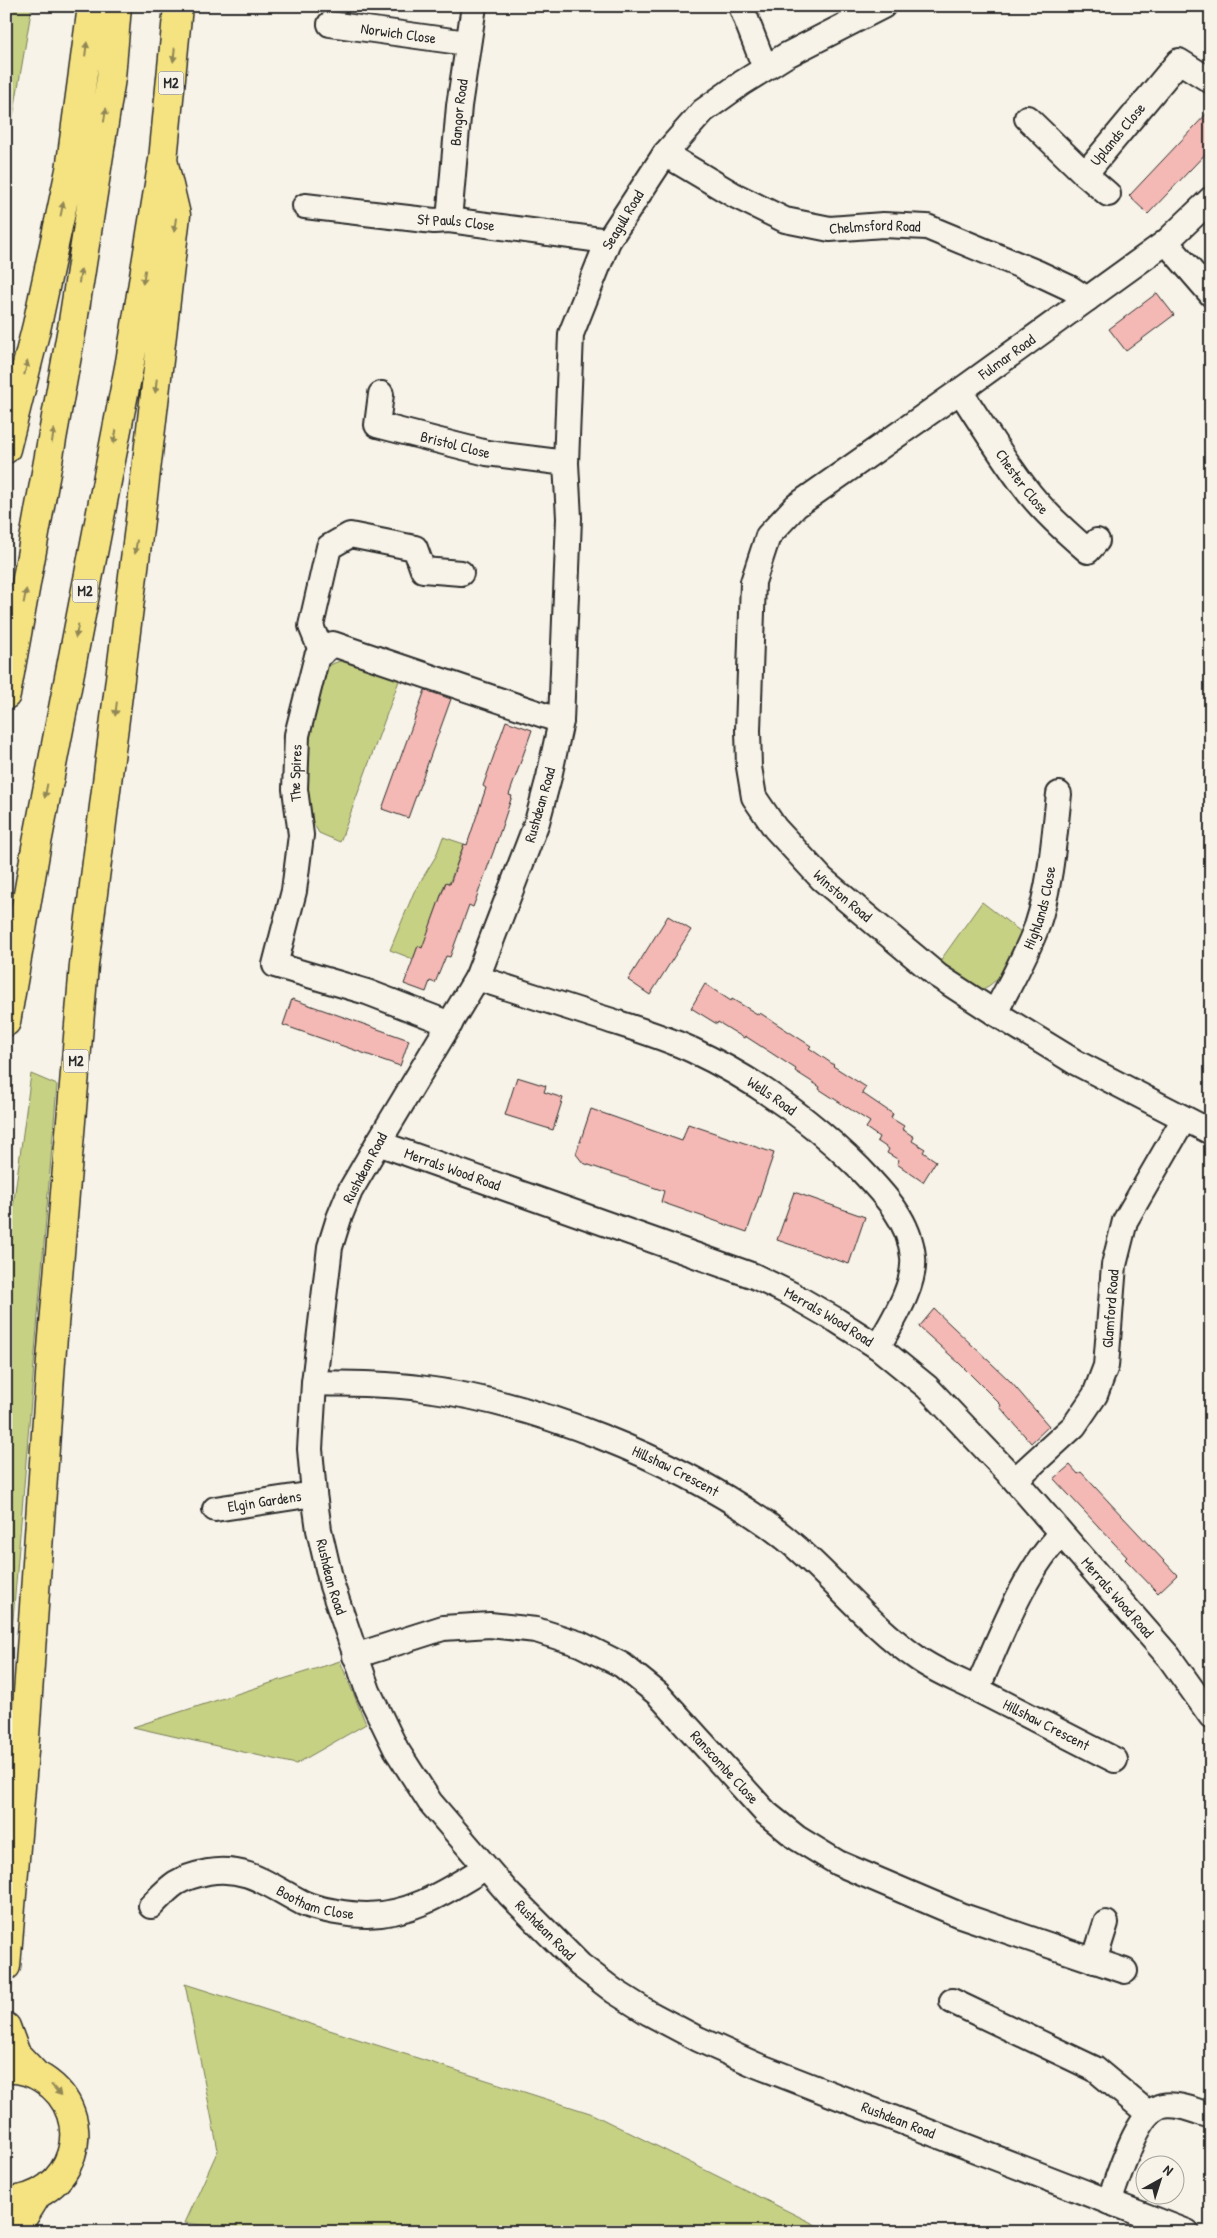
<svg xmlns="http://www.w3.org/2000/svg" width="1217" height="2238" font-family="'Patrick Hand',sans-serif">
<rect width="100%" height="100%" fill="#f7f3e8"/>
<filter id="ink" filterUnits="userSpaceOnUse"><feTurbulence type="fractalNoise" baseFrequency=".02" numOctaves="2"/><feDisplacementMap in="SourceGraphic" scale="10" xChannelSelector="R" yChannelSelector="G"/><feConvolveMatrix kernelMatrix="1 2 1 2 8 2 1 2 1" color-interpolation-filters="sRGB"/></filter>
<g filter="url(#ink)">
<path fill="#c7d184" stroke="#797e58" d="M6,6H32L6,158Z
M347,660L400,678L340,842L319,833L304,808L307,760L318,684C324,668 330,662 347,660Z
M443,837L464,844L449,884L445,883L423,948L418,946L413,959L390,950L414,892L436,856Z
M982,902L1021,932C1011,954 1004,982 980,990L966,984L940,961Z
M31,1074L57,1085L6,1704V1259Z
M340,1661L366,1724L296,1764L133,1727Z
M185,1984L590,2113L830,2232H264L185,2223L218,2150Z"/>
<path fill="#f4b9b4" stroke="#2b2b2b" d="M1211,109V148L1148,214L1129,196Z
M1157,293L1174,315L1126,351L1109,329Z
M425,690L451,699L408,818L382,809Z
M506,721L532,730L509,795L512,796L494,850L473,907L469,905L450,957L446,956L435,983L430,981L426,992L404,984L418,946L422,948L446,882L450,884L464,844L467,845L486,788L483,786Z
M668,916L691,930L650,995L628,980Z
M705,984L731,1001L732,999L759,1015L760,1013L811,1046L809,1048L834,1065L833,1066L866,1087L862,1093L893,1114L891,1118L904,1126L902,1129L914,1137L912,1141L925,1149L923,1152L936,1161L923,1182L897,1164L899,1160L887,1153L889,1149L877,1141L879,1137L866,1128L870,1122L819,1089L820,1087L795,1071L796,1069L745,1036L744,1038L718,1022L717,1024L691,1008Z
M292,999L409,1040L400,1066L283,1025Z
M517,1077L546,1086L544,1092L563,1098L553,1130L505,1115Z
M591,1109L682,1141L688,1124L774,1153L747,1232L661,1202L664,1191L583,1163L576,1154Z
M794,1192L865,1217L849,1264L777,1240Z
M934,1309L1010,1381L1049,1426L1031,1443L1000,1407L1001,1405L960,1364L919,1327Z
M1070,1465L1078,1474L1081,1472L1177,1575L1158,1593L1125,1559L1127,1557L1054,1479Z"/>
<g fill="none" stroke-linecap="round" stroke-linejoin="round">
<defs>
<g id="street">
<path d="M741,6L765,68"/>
<path id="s1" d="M883,6L785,56L742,83L703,111L665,154L608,241L571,334L566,463L569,518L561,721L549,777L537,822L477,978L378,1143L350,1191L339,1218L330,1247L314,1383L310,1449L314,1494L319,1530L332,1586L368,1691L396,1749L430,1802L509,1894L580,1965L614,1991L649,2013L698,2039L756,2065L1187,2232"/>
<path id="s2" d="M330,24L467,43"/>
<path id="s3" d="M1027,118L1085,174L1179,61L1211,81"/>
<path id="s4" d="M665,154L734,195L785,220L830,229L883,225L927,227L1038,273L1070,288L1087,299"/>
<path d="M1085,174L1108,194"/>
<path id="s5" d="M1211,199L1166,242L960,391L796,506L768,536L753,582L748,730L749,767L754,797L775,828L822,879L938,976L995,1013L1075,1062L1211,1132"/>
<path id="s6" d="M305,206L434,221L449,220L608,241"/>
<path id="s7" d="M449,220L459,106L474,6"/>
<path d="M1166,242L1211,294"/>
<path id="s8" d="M960,391C983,426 1004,461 1030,494C1047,515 1067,533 1088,551L1097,541"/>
<path id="s9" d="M381,394L377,425L487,453L566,463"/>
<path d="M322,653L311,626L329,547L350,535L415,548L423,570L461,573"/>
<path id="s10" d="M477,978C518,991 558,1004 599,1017C630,1027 662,1036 692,1050C754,1079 811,1120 860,1169C884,1194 910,1221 913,1257C916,1286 891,1323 878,1347"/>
<path id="s11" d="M995,1013C1009,985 1026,956 1037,926C1051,884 1054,839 1059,794"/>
<path id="s12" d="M450,1024L367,992L275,965L294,891L301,835L295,789L297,735L317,656L333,644L561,721"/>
<path id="s13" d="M378,1143L754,1276L791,1294L836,1320L878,1347L927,1387L1015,1480L1169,1657L1211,1716"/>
<path id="s14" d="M314,1383C349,1384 384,1383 419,1388C534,1402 673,1458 768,1525C823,1564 862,1620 917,1658C935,1671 958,1680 978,1690C1024,1713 1069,1737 1115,1760"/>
<path id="s15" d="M1015,1480L1074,1426L1095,1395L1106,1366L1114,1265L1125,1221L1184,1119"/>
<path id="s16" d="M215,1509L314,1494"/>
<path id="s17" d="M355,1656L443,1628L490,1625L536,1630L580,1644L622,1665L658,1694L766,1813L797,1838L838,1863L960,1915L1125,1971"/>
<path d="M977,1689C998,1643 1025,1568 1061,1535"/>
<path id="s18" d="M151,1906C159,1898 167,1889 176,1883C186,1877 198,1874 208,1872C247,1865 271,1887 303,1903C318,1910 350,1915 367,1915C412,1915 448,1890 485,1868"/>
<path d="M1094,1961L1106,1923"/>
<path d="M952,2001L1095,2069L1149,2114"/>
<path d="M1109,2202C1118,2179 1137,2111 1162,2106C1179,2103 1195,2111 1211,2116"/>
</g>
<path id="highway" d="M6,449L37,325L70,170L92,6
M6,695L72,328L111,78L117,6
M6,1022L36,848L130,362L163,160L178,6
M6,1966L24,1751L51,1361L84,965L144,488L176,215L163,160
M6,2027L16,2054L35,2074
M6,2069C19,2068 32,2072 43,2079C100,2116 74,2201 6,2201
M14,2232L37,2195"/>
</defs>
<use href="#street" stroke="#2b2b2b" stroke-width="28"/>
<use href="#highway" stroke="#2b2b2b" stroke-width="31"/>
<use href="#street" stroke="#f7f3e8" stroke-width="24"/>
<use href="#highway" stroke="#f5e382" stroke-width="28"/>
</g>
<defs><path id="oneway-solid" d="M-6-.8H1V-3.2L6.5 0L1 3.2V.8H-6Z" transform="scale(1.25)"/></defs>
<g fill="#908756">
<use href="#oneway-solid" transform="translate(86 49) rotate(-83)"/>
<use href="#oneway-solid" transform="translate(174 55) rotate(96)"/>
<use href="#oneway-solid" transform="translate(105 115) rotate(-81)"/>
<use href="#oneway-solid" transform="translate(62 209) rotate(-78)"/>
<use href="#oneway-solid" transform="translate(175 225) rotate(98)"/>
<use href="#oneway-solid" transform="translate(80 276) rotate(-81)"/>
<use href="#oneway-solid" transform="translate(144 277) rotate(99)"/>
<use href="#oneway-solid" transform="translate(26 368) rotate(-76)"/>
<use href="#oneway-solid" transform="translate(156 386) rotate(96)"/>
<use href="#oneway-solid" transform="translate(53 436) rotate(-80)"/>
<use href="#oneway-solid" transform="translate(115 437) rotate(101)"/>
<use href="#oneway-solid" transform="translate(136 547) rotate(98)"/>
<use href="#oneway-solid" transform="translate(25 596) rotate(-79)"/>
<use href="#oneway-solid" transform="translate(77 631) rotate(101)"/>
<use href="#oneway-solid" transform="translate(116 709) rotate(97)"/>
<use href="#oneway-solid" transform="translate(46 791) rotate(101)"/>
<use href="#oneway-solid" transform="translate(56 2090) rotate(48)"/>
</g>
</g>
<g text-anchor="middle" stroke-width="4" stroke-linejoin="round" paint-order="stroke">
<g fill="#f7f3e8" stroke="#686764" stroke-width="1">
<rect x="158.5" y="71.5" width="25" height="23" rx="4"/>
<rect x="72.5" y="579.5" width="25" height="23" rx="4"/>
<rect x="63.5" y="1049.5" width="25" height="23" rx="4"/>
</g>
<g font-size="14" font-weight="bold" fill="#2b2b2b">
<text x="171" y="88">M2</text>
<text x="85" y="596">M2</text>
<text x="76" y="1066">M2</text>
</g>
<g font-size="15" fill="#2b2b2b" stroke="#f7f3e8">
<text dy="5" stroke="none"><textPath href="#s2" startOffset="69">Norwich Close</textPath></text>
<text dy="5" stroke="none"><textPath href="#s7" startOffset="108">Bangor Road</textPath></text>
<text dy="5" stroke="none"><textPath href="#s3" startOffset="132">Uplands Close</textPath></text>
<text transform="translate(623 220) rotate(-59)" y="5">Seagull Road</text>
<text dy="5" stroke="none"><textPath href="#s6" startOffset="152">St Pauls Close</textPath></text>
<text dy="5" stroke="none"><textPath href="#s4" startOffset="228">Chelmsford Road</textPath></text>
<text transform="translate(1007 357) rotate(-36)" y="5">Fulmar Road</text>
<text dy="5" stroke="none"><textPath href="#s9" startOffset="112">Bristol Close</textPath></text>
<text dy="5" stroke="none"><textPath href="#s8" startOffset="110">Chester Close</textPath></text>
<text dy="5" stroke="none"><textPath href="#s12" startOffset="380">The Spires</textPath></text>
<text transform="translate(540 805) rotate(-74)" y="5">Rushdean Road</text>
<text dy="5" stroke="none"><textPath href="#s5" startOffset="955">Winston Road</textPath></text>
<text dy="5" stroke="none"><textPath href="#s11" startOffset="115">Highlands Close</textPath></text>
<text dy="5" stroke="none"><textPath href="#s10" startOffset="319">Wells Road</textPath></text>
<text transform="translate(365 1168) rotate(-62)" y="5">Rushdean Road</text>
<text dy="5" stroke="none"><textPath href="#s13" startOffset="79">Merrals Wood Road</textPath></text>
<text dy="5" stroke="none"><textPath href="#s15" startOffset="206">Glamford Road</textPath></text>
<text dy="5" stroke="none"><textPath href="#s13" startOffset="484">Merrals Wood Road</textPath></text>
<text dy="5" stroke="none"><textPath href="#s14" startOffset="376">Hillshaw Crescent</textPath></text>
<text dy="5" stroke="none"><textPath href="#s16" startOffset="50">Elgin Gardens</textPath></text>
<text dy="5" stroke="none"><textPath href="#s1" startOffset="1769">Rushdean Road</textPath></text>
<text dy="5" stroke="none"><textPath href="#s13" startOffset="889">Merrals Wood Road</textPath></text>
<text dy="5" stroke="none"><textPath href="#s14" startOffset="829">Hillshaw Crescent</textPath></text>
<text dy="5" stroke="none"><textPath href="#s17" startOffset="424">Ranscombe Close</textPath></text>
<text dy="5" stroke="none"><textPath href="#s18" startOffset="182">Bootham Close</textPath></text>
<text dy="5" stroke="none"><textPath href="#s1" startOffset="2189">Rushdean Road</textPath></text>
<text dy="5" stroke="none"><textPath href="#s1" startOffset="2594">Rushdean Road</textPath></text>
</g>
</g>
<rect width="1217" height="2238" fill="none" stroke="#f7f3e8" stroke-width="25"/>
<rect x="12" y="12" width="1192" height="2213" fill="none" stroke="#2b2b2b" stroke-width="2" filter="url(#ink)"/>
<g transform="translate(1160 2180) rotate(39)"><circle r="24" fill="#f7f3e8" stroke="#a5a39c"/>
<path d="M0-4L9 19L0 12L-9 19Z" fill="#2b2b2b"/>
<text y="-8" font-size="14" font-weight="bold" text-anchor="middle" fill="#2b2b2b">N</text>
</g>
</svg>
